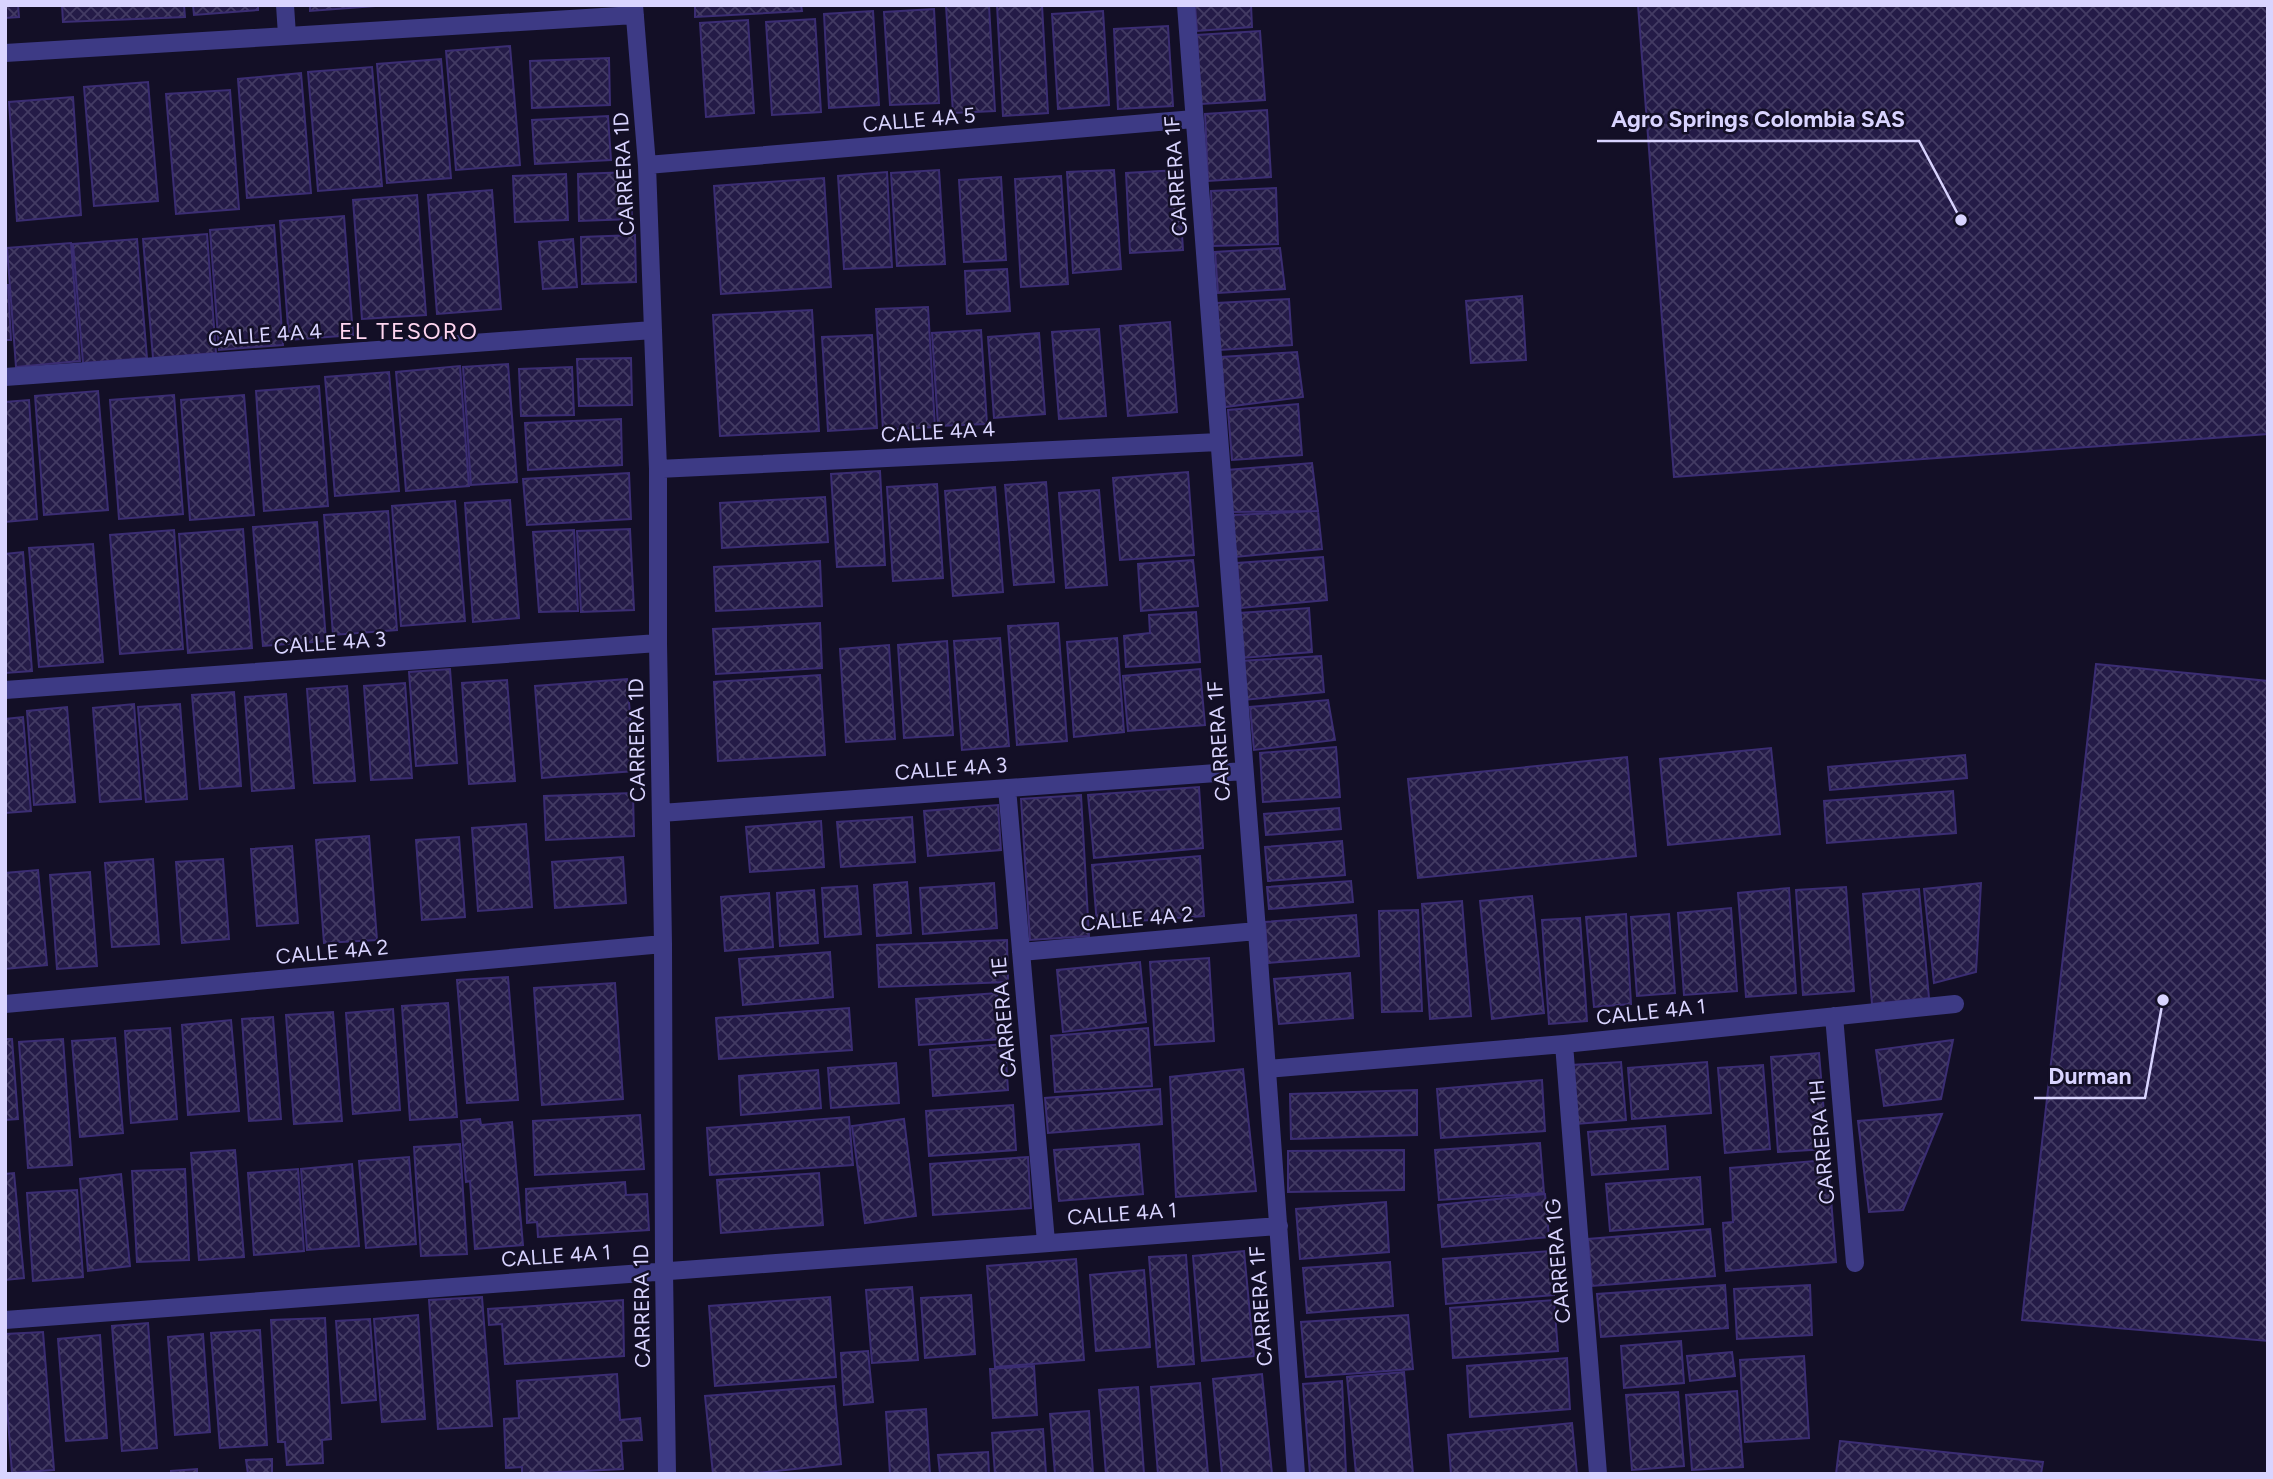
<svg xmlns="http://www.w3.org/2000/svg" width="2273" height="1479" font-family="Figtree,sans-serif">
<defs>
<pattern id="building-cross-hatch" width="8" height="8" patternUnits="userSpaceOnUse" patternTransform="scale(1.75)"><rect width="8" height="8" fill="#241b47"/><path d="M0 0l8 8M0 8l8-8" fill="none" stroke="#433b63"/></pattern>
</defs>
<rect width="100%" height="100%" fill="#130f26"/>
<path fill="url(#building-cross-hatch)" stroke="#3b2d73" stroke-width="2" d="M5,5H18L19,17L5,18Z
M62,5H184L185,17L63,22Z
M193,5H258V10L194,15Z
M310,5H389L310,11Z
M695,5H801L802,11L695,17Z
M989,5L995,111L953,113L946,6Z
M997,5H1042L1048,113L1003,116Z
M1195,5H1251L1252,27L1197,31Z
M1638,5H2268V434L1674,477Z
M934,9L939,103L890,105L884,12Z
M873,11L879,105L829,108L824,14Z
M1103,11L1109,105L1058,109L1052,14Z
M815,19L821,112L772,115L766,22Z
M748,20L754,113L706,117L700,23Z
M1168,26L1173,106L1118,109L1114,29Z
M1260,31L1265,100L1201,104L1197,35Z
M510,46L520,165L456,170L446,51Z
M609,58L610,105L532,108L530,61Z
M441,59L451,178L387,183L377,64Z
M372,67L382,186L318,191L308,72Z
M301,73L311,193L247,198L238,79Z
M148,82L158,201L94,206L84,87Z
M230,90L239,209L176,214L166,94Z
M73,97L81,215L17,221L9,102Z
M1267,110L1271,177L1208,181L1205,114Z
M608,116L611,160L535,164L532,120Z
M939,170L945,264L897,266L891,173Z
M1114,170L1121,269L1073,273L1067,172Z
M1178,170L1183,250L1130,253L1126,173Z
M630,172L632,219L579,221L578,174Z
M887,172L892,267L844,269L838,176Z
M566,174L568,220L515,222L513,176Z
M1061,176L1068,284L1021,287L1015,179Z
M1001,177L1006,260L964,262L959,180Z
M824,178L831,287L721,294L714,186Z
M1276,188L1278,244L1213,246L1211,191Z
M492,190L501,309L437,314L428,195Z
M417,195L426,315L362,319L353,200Z
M344,216L353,335L289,340L280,221Z
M274,225L283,345L219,350L210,230Z
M207,234L216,353L153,358L143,239Z
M635,235L636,282L582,284L581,237Z
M137,239L147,358L83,363L73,244Z
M573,239L577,287L543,289L539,242Z
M71,243L80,361L16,367L7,248Z
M1280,248L1285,289L1218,293L1215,252Z
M1007,269L1010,311L967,314L965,271Z
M5,285H8L11,340H5Z
M1522,296L1526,360L1471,363L1466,301Z
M1289,299L1292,345L1220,350L1217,303Z
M928,307L935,427L883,430L876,309Z
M812,310L819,431L720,436L713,315Z
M1170,322L1177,412L1128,416L1120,326Z
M1099,329L1106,416L1059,419L1052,332Z
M981,330L987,424L938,426L932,333Z
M1039,333L1045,414L994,418L988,337Z
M872,335L877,428L828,431L822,337Z
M1297,352L1303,397L1225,407L1221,357Z
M631,358L632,405L579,406L577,359Z
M508,364L517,482L471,485L463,367Z
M460,366L469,486L406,491L396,372Z
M572,367L574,415L521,416L519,369Z
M389,372L399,491L335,496L325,377Z
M319,386L328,506L264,511L256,391Z
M98,391L108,510L44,515L35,396Z
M174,395L183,514L119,519L110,400Z
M244,395L254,515L190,520L181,400Z
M29,400L37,519L5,522V402Z
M1298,404L1302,455L1232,460L1228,410Z
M621,419L622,465L528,470L525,423Z
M1312,463L1318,511L1231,512L1227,470Z
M880,471L885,565L837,567L831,474Z
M1188,472L1194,555L1120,560L1113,478Z
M629,473L631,519L527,525L523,479Z
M1046,482L1054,582L1014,585L1005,485Z
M937,484L943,578L893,581L887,487Z
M995,487L1003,592L953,596L945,491Z
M1099,490L1107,585L1066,588L1059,493Z
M825,497L828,542L722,548L720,503Z
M510,500L519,618L473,622L465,503Z
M455,501L465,621L401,626L392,506Z
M388,511L397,630L333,635L324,515Z
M1318,511L1322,549L1235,557L1232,515Z
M317,522L326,641L263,646L253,527Z
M243,529L252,648L188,653L179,534Z
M630,529L634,610L581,612L577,531Z
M174,530L183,649L120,654L110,535Z
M574,530L578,611L539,612L533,532Z
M93,544L103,662L39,667L29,548Z
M23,552L32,671L5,673V554Z
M1323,557L1327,600L1241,608L1237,563Z
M1193,560L1198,606L1141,611L1138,564Z
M820,561L822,606L716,611L714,567Z
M1309,608L1312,652L1242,658L1239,613Z
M1196,612L1200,662L1126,667L1124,636L1150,633L1149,615Z
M820,623L822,668L716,674L713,629Z
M1058,623L1067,741L1017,745L1008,626Z
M1000,638L1009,746L962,750L954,641Z
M1117,638L1124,732L1074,737L1067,642Z
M947,641L953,735L904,738L898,645Z
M889,645L895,739L846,742L840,649Z
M1321,656L1324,692L1243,700L1240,661Z
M2096,664L2268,681V1341L2022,1320Z
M450,669L457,763L416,766L409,672Z
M1200,669L1205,725L1128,731L1123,676Z
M820,675L825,755L718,761L714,682Z
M627,679L635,771L542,778L535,686Z
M507,680L515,781L469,784L462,683Z
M405,683L412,778L371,780L364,686Z
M347,686L355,781L314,783L307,689Z
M234,692L241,786L200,789L192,695Z
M286,694L294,788L252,791L245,697Z
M1328,700L1335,740L1254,750L1250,707Z
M134,704L141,799L100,802L93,708Z
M180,704L187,799L146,802L138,707Z
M67,707L75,802L34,805L27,711Z
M23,717L31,811L5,813V719Z
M1336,747L1340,797L1263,802L1260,753Z
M1771,748L1780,834L1668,845L1660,759Z
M1965,755L1967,778L1830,790L1828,767Z
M1627,757L1636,856L1418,878L1408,779Z
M1199,787L1203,848L1094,858L1088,795Z
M1953,791L1956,833L1827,843L1824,801Z
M633,793L634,836L546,840L544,796Z
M1081,795L1089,936L1030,940L1021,799Z
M998,805L1001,850L928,856L924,811Z
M1339,808L1341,829L1266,835L1264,814Z
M912,817L915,862L841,867L837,822Z
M821,821L824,867L750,872L746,827Z
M526,824L532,907L478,911L472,828Z
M369,836L377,940L324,943L316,840Z
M459,837L465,917L422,920L416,840Z
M1342,841L1345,875L1268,881L1265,847Z
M292,846L298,923L257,926L251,849Z
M1200,856L1204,916L1097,924L1092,865Z
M623,857L626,903L555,908L552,862Z
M153,859L159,944L112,947L105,863Z
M223,859L229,939L182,943L176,862Z
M38,870L47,965L5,969V873Z
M90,872L97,966L57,969L50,875Z
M1351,881L1353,902L1269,909L1267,887Z
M907,882L911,933L877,936L874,885Z
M994,883L997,928L923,934L920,888Z
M1981,883L1976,972L1934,983L1924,889Z
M857,886L861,934L825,937L822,888Z
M1846,887L1854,991L1803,995L1796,890Z
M1789,888L1796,993L1746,997L1738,893Z
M1919,889L1929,998L1872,1004L1863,894Z
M814,890L818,943L780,946L777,893Z
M769,893L773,947L725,951L721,897Z
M1532,896L1544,1013L1492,1019L1480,901Z
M1462,901L1471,1016L1430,1019L1422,904Z
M1731,908L1737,991L1684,995L1678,913Z
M1418,910L1422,1011L1382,1012L1379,911Z
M1626,914L1631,1004L1594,1007L1586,917Z
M1669,914L1675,993L1637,996L1631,917Z
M1356,915L1359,956L1268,963L1265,922Z
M1580,918L1587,1021L1549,1024L1542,920Z
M1007,940L1008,982L879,987L877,945Z
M830,952L833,997L743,1005L739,959Z
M1209,958L1214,1041L1155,1045L1150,962Z
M1140,962L1146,1022L1063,1032L1057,970Z
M1350,973L1353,1018L1279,1024L1274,979Z
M508,977L518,1100L467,1103L457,980Z
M615,983L623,1099L542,1105L534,988Z
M997,993L1001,1039L919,1045L916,999Z
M448,1003L457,1117L410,1120L402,1006Z
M849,1008L852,1050L719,1059L716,1018Z
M393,1009L400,1110L353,1114L346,1013Z
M333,1012L342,1121L294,1124L286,1015Z
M273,1017L281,1119L249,1121L242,1019Z
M231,1020L239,1111L188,1115L182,1025Z
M170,1028L177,1119L131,1123L125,1031Z
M1148,1028L1152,1086L1055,1092L1051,1036Z
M115,1038L123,1133L80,1137L72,1041Z
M5,1039H12L18,1119L5,1120Z
M63,1039L72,1165L28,1168L19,1042Z
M1953,1040L1941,1099L1884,1106L1876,1050Z
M1005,1044L1008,1090L933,1096L930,1050Z
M1819,1053L1827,1149L1778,1152L1771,1057Z
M1621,1062L1626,1120L1576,1124L1571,1065Z
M1707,1062L1711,1113L1632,1119L1628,1068Z
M896,1063L899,1103L831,1108L828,1068Z
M1763,1065L1770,1149L1725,1153L1718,1068Z
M1243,1069L1256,1191L1176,1197L1170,1077Z
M818,1070L821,1108L741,1115L739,1076Z
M1542,1080L1545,1131L1441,1138L1437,1089Z
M1160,1089L1162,1124L1048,1133L1045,1098Z
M1417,1090V1135L1291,1139L1290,1094Z
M1013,1105L1016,1150L929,1156L926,1111Z
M1942,1114L1903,1210L1869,1212L1858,1121Z
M640,1115L644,1169L535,1175L533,1121Z
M849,1117L853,1165L710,1175L707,1128Z
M480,1119L481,1125L512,1122L523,1245L475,1249L470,1181L466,1182L461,1121Z
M904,1119L916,1216L865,1223L852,1126Z
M1665,1126L1668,1169L1592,1175L1588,1132Z
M1540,1143L1544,1193L1439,1200L1435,1150Z
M460,1144L467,1254L421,1256L414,1147Z
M1139,1144L1143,1194L1059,1201L1054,1150Z
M235,1150L244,1257L199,1260L191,1153Z
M1404,1150V1190L1288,1192V1151Z
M409,1157L416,1244L366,1248L359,1161Z
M1028,1157L1031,1208L933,1215L930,1164Z
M1828,1160L1836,1262L1726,1271L1723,1223L1733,1222L1730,1168Z
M352,1164L359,1246L307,1250L301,1169Z
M185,1169L189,1260L137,1262L132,1171Z
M298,1169L304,1251L254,1255L248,1173Z
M14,1173L24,1278L5,1280V1174Z
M819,1173L823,1225L721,1233L717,1180Z
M121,1174L130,1266L88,1271L80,1179Z
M1700,1177L1703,1224L1610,1231L1606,1184Z
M625,1182L626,1195L647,1194L649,1230L538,1237L537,1222L527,1223L526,1189Z
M77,1190L83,1277L33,1281L27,1193Z
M1545,1194L1549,1237L1442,1247L1438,1205Z
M1386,1202L1389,1252L1300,1259L1296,1209Z
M1710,1229L1715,1276L1592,1286L1588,1239Z
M1244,1251L1254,1356L1202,1361L1193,1256Z
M1551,1251L1554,1295L1446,1304L1443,1259Z
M1186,1255L1194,1364L1158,1367L1149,1257Z
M1076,1259L1084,1360L995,1367L987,1266Z
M1390,1262L1393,1306L1307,1313L1303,1268Z
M1144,1270L1150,1347L1096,1351L1090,1275Z
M1725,1285L1728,1328L1601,1337L1597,1294Z
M1810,1285L1812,1335L1737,1339L1734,1289Z
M912,1287L918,1360L872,1363L866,1290Z
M971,1295L975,1354L925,1358L921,1298Z
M482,1297L492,1426L438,1429L429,1300Z
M830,1297L836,1377L715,1386L709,1306Z
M623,1300L624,1356L505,1364L502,1324L489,1325L488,1309Z
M1554,1300L1558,1351L1453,1358L1450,1308Z
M418,1315L425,1419L382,1422L374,1319Z
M1408,1315L1413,1369L1306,1377L1301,1322Z
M325,1318L331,1439L322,1440L323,1463L287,1465L285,1442H278L271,1320Z
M370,1319L376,1400L342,1403L336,1321Z
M148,1323L157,1448L122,1451L112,1326Z
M260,1330L267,1445L220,1448L211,1333Z
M43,1332L54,1470L12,1473L5,1381V1334Z
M203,1334L210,1432L175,1435L168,1337Z
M100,1335L107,1438L66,1441L58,1339Z
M1681,1341L1684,1383L1624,1388L1621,1346Z
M868,1351L873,1402L844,1405L841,1353Z
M1732,1352L1735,1376L1690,1381L1687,1356Z
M1804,1356L1809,1438L1745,1442L1740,1360Z
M1567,1358L1570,1409L1470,1417L1467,1366Z
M1034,1366L1037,1415L993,1418L990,1369Z
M1404,1372L1413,1474H1356L1347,1377Z
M617,1374L620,1420L640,1418L642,1440L621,1441L623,1469L522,1474V1467L506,1468L504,1419L519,1418L517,1381Z
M1262,1374L1272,1474H1222L1213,1379Z
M1342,1381L1346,1474H1310L1303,1384Z
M1200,1383L1208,1474H1158L1151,1387Z
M834,1386L841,1464L749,1474H713L705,1396Z
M1138,1387L1144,1474H1106L1099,1390Z
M1737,1391L1743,1467L1692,1470L1686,1395Z
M1678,1392L1684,1466L1632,1470L1626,1395Z
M926,1409L930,1474H890L886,1412Z
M1089,1411L1093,1474H1055L1050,1414Z
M1572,1423L1577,1474H1451L1448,1435Z
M1043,1429L1046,1474H995L992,1433Z
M1840,1441L1953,1453L2043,1462L2041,1474H1836Z
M988,1452L989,1474H940L938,1455Z
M272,1459V1473L277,1474H248L246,1460Z
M197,1469V1474H171V1471Z"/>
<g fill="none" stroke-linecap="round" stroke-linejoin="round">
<path stroke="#3d3a85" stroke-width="18" d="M285,5L287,35
M634,5L647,165L658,469V643L663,944L664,1271L667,1474
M1186,5L1257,931L1296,1474
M5,53L635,15
M647,165L1194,119
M5,377L653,330
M658,469L1219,442
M5,690L658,643
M1007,788L1046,1242
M661,813L1244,771
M1021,952L1257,931
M5,1004L663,944
M1834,1016L1855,1263
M1564,1044L1598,1474
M1267,1069L1564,1044L1955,1004
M5,1320L1279,1226"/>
</g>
<g text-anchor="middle" stroke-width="5" stroke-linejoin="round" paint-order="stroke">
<g font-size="21" fill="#d9d4ff" stroke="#130f26">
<text transform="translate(919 120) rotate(-5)" y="7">CALLE 4A 5</text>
<text transform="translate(624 174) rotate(-93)" y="7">CARRERA 1D</text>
<text transform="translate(1176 176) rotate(-94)" y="7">CARRERA 1F</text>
<text transform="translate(265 335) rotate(-4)" y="7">CALLE 4A 4</text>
<text transform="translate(938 432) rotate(-3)" y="7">CALLE 4A 4</text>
<text transform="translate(330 643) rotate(-4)" y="7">CALLE 4A 3</text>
<text transform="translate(637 740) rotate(-91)" y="7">CARRERA 1D</text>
<text transform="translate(1219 741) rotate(-94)" y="7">CARRERA 1F</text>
<text transform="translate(951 769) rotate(-4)" y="7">CALLE 4A 3</text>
<text transform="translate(1137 919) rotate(-5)" y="7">CALLE 4A 2</text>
<text transform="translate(332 952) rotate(-5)" y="7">CALLE 4A 2</text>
<text transform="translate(1651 1012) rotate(-6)" y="7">CALLE 4A 1</text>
<text transform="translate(1004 1017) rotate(-95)" y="7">CARRERA 1E</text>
<text transform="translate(1822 1142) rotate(-95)" y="7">CARRERA 1H</text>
<text transform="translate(1122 1214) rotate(-4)" y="7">CALLE 4A 1</text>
<text transform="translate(556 1256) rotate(-4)" y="7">CALLE 4A 1</text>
<text transform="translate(1558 1261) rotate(-95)" y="7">CARRERA 1G</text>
<text transform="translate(642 1306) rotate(-91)" y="7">CARRERA 1D</text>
<text transform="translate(1261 1306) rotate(-94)" y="7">CARRERA 1F</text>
</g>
<g font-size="23" letter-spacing="2" fill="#ffd6f0" stroke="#130f26">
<text x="409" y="339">EL TESORO</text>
</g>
</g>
<path fill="none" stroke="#d9d4ff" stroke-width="2.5" d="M1961 220L1919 141H1597M2163 1000L2145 1098H2034"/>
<g fill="#d9d4ff" stroke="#130f26" stroke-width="2.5">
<circle cx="1961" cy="220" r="7"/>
<circle cx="2163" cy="1000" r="7"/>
</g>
<g font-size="23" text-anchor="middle" font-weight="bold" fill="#d9d4ff" stroke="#130f26" stroke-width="5" stroke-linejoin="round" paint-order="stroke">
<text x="1758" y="127">Agro Springs Colombia SAS</text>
<text x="2090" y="1084">Durman</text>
</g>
<rect width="2273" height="1479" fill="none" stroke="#d9d4ff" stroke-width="14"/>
</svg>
